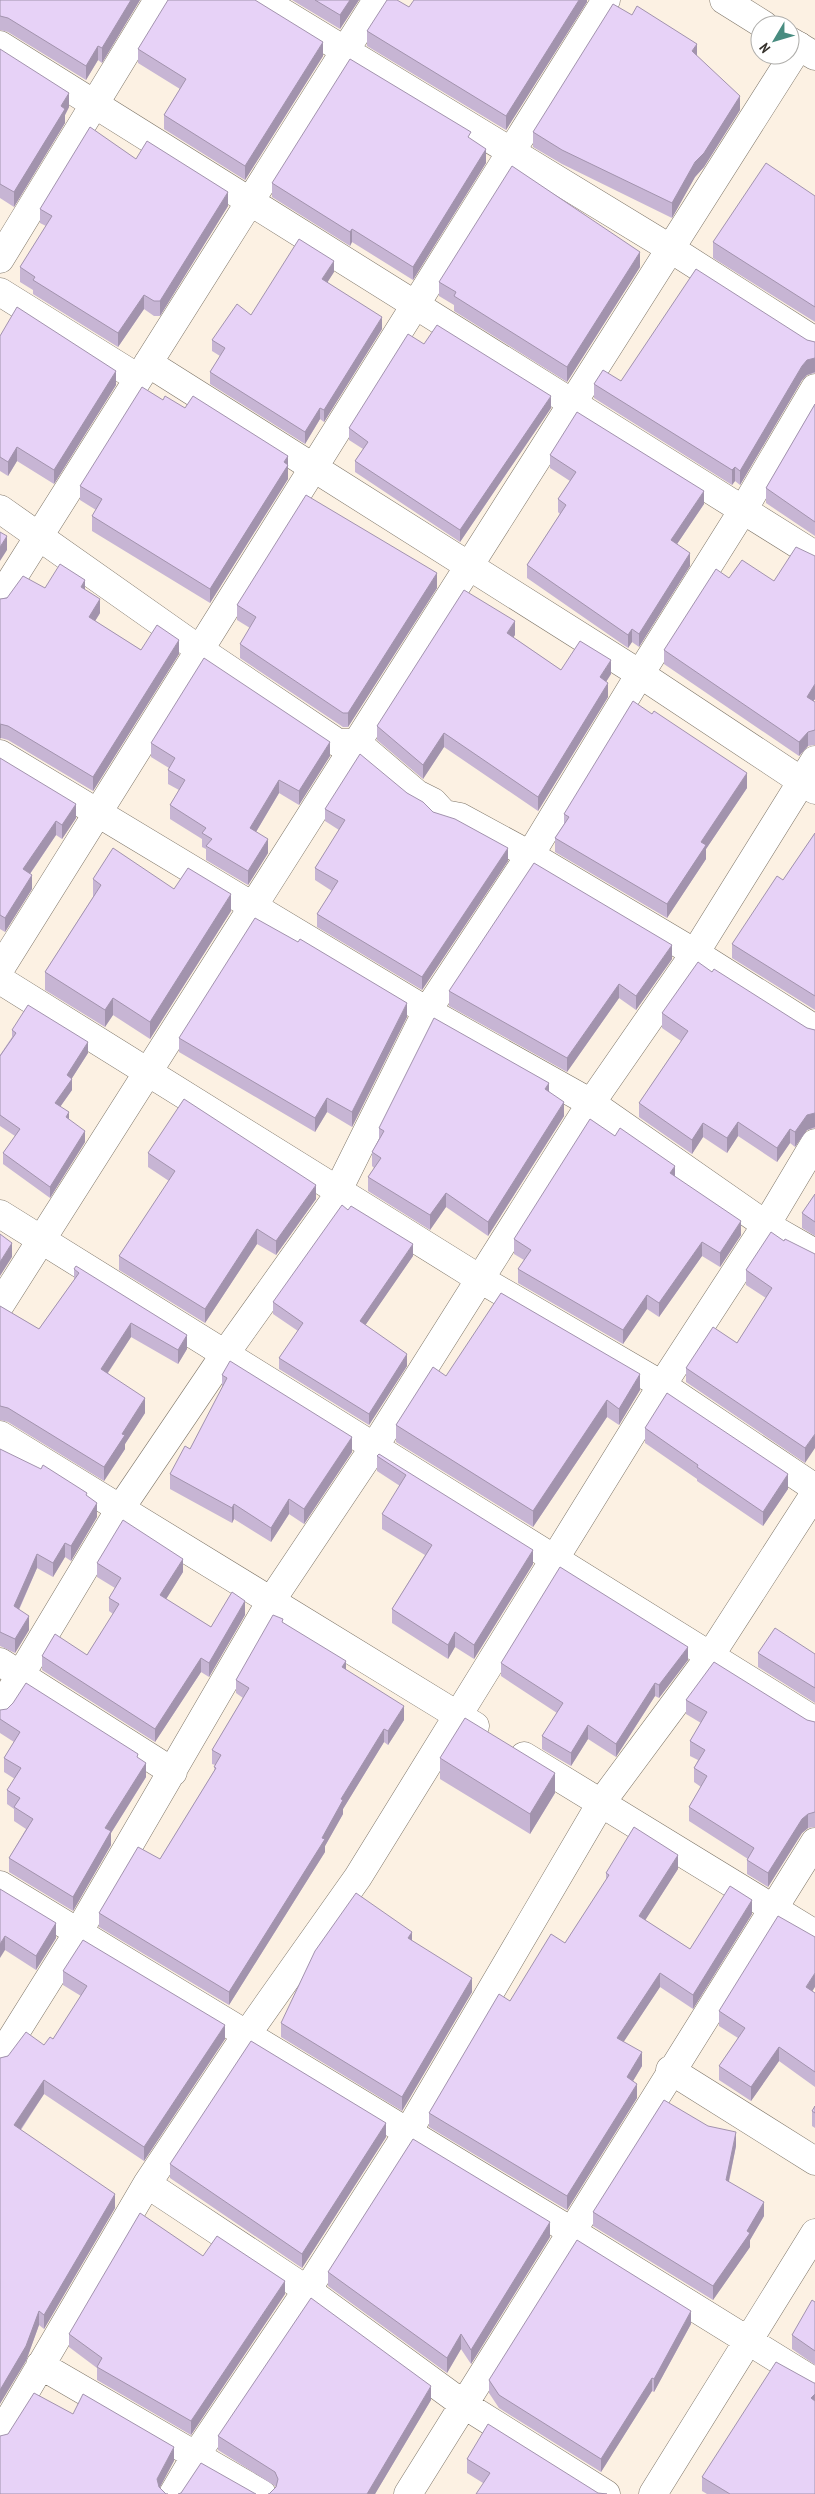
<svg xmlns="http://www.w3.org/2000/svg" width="815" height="2494" font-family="'PT Sans Narrow',sans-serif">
<rect width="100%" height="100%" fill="#fcf1e3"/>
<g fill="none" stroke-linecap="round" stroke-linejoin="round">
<defs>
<path id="street" d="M262,0L671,249L815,341
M0,45L815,555
M0,259L158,0
M0,292L138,378
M148,363L640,674L815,790
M0,509L200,650L338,743H357L417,794L433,802L444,814L460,817L530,855L695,953L815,1029
M0,598L377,0
M0,754L427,1011L591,1103L766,1225L815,1253
M0,969L606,0
M0,980L480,1279L662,1385L815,1488
M0,1214L815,1721
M0,1305L799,46
M0,1435L475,1726
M0,1662L173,1772
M0,1709L120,1509L225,1354L337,1197L338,1190L427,1011L530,855L640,674L743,510L815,388
M524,1756L815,1934
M0,1885L571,2231L815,2382
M0,2057L79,1931L271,1601L374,1447L591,1103L695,953L815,760
M670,2070L815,2161
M147,2184L307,2290L463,2404L606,2494
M40,2365L262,2494
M0,2435L147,2184L247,2034L358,1877L662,1385L766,1225L815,1143
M173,2494L196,2455L307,2290L408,2132L601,1803L710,1656L815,1493
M408,2494L815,1842
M653,2494L815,2233"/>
<path id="secondary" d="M724,0L764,25
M790,41L815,56"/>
</defs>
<use href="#street" stroke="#7e7568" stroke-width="29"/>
<use href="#secondary" stroke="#7e7568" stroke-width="29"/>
<use href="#street" stroke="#fff" stroke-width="28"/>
<use href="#secondary" stroke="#fff" stroke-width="28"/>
</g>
<path fill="#c7b5d4" d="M0,0H140L102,63L98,60L86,80L8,32L0,30Z
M292,0H359L340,29Z
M587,0V2L506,130L367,46V31L409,7Z
M0,49L69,107L65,115V123L14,207L0,198Z
M138,49L323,56L245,180L164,129V115L180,89L138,63Z
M697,56L740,110L704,167L695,177L672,218L562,164L533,147V132Z
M471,139L486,163L413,280L352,242L350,246L272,197V183Z
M136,159L228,206L160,316H154L144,309L118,347L33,294V290L20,282V267L46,226L40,223V209Z
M815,196V322L713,258V242Z
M640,267L567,382L454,311V305L439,296V282Z
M334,272L327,282L382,329L324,422L320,419L305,444L210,384V372L220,356L212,351V340L251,315Z
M0,336L116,385L54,484L17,461L8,476L0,471Z
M807,340L815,342V373L807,375L802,380L740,485L735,481L732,485L594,398V384L621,381Z
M424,344L551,408L460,542L355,472V461L363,449L349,440V428Z
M163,400L185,408L288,456V479L210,603L92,531V516L96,510L80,500V486Z
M815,404V536L766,503V488Z
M550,455L704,504L677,544L690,566L639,647L632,642L628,648L527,578V565L560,514L558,512V499L570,481L550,468Z
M815,556V699L813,701L815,702V745L808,746L799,756L664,664V650L729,578L774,581Z
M45,588L85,590L100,613L95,621L141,650L179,654L93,791L8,740L1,738L0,599Z
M437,588L348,727H343L240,658V644L250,628L237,620V605Z
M515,635L513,637L561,670L611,674L606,682L608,697L538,811L444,747L423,779L377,740V726Z
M151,743L330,756L299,805L279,793L256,832L268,853L248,885L206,860V849L202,847V839L170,819V805L179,790L168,784V770L169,768L151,757Z
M0,758L76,818L62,839L56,835L30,874L32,889L5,932L0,929Z
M747,788L706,849V859L667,918L555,852V838L564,824V814Z
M407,793L433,812L508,861L422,990L317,927V914L332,891L315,880V868L339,830L325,821V809Z
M815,833V1010L732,958V944L783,880Z
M93,879L174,889L231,911L150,1039L113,1015L105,1027L45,990V972L93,897Z
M672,959L636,1010L619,998L567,1072L449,1006V991Z
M712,972L807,1028L815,1030V1128L807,1130L795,1147L790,1143L777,1162L738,1136L727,1153L703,1137L692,1154L639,1117V1103L681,1041L662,1028V1013Z
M407,1017L352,1127L327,1112L315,1132L179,1052V1038Z
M12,1030L88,1053L72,1078V1090L60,1107L85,1142L50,1198L3,1164V1153L15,1136L0,1126V1055L12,1037Z
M549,1091L564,1116L488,1236L446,1207L430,1230L368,1191V1177L374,1168L372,1166V1152L379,1139V1128Z
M148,1153L316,1199L276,1255L257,1244L205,1323L119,1270V1256L169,1181L148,1167Z
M675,1176L741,1235L720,1267L702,1256L659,1317L647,1309L623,1344L518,1283V1269L524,1260L514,1254V1239Z
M815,1194V1236L802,1228V1213Z
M784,1241L815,1254L805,1463L686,1382V1368L737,1343L766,1298L746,1285V1270Z
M413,1256L365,1325L407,1366L369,1425L279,1369V1358L298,1331L273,1314V1302Z
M74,1269L187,1349L178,1364L131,1337L108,1373L145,1413L125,1444V1449L104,1481L8,1422L0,1420V1306L39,1329L74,1280Z
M222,1375L352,1452L304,1524L289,1514L271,1542L234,1519L232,1523L170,1489V1474L190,1449L222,1389Z
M446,1376L640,1390L619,1425L607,1417L533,1527L396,1442V1425Z
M645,1428L788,1489L763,1526L697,1481V1479L645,1443Z
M0,1449L87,1496L97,1517L71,1561L65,1557L53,1577L37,1568L19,1610L29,1630L15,1653L0,1646Z
M379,1454L533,1564L474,1659L455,1647L448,1659L392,1623V1609L425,1555L382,1529V1514L400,1486L377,1471V1456Z
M97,1563L183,1572L166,1599L211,1627L245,1615L209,1677L201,1672L155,1742L42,1670V1656L87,1655L113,1614L109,1611V1598L115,1588L97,1577Z
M283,1623L346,1670L404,1720L388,1745L384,1742L343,1809V1814L325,1846V1852L229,2005L99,1927V1913L160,1859L214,1771L215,1765L212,1764V1750L243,1698L236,1693V1680Z
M758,1653L815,1654V1703L758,1667Z
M688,1660L659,1698L655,1696L616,1757L588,1739L571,1766L542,1749V1736L557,1713L501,1676V1663Z
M686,1700L807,1720L815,1722V1827L808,1828L802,1833L768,1887L747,1874V1860L748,1859L689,1821V1807L701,1787L694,1782V1768L698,1760L690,1756V1741L701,1723L686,1714Z
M0,1710L138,1758L146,1777L111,1833V1845L73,1911L9,1872V1858L26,1829L14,1821V1809L7,1804V1790L15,1779L4,1772V1758L14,1742L0,1733Z
M440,1758L555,1793L530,1834L440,1779Z
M678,1869L645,1920L690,1949L752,1914L693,2009L660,1987L623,2042L642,2066L633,2081L637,2098L567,2210L429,2127V2113L510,2001L565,1943L606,1880V1873Z
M0,1889L56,1938L36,1970L5,1950Z
M412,1941L472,1992L402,2111L281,2037V2023Z
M63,1971L225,2039L144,2161L44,2094L21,2130L115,2208L44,2329L39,2325L26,2361L0,2058L44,2045L53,2039L81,1996L63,1985Z
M812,1991L815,1993V2087L779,2061L751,2101L719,2080V2066L738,2038L719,2026V2011Z
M815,2106V2128L812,2126V2111Z
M386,2137L302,2268L170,2178V2164Z
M736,2146L729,2182L764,2216L750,2240V2247L713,2300L593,2226V2212Z
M550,2237L471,2364L461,2349L447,2373L328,2286V2272Z
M203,2256L285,2294L191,2435L97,2380V2368L69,2347V2334Z
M815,2302V2365L792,2349V2335Z
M691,2324L654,2392L652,2391L601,2472L499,2408L489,2393V2380Z
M814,2383L815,2494H707L702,2491V2477Z
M431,2400L375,2494H268H269L276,2487L275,2486L218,2450V2436Z
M467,2459L598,2493L483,2483L467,2473Z"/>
<path fill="#a293ad" d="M131,0H140L102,63V48Z
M350,0H359L340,29V15Z
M579,0H587V2L506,130V116Z
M323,42V56L245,180V166Z
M697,44V59L692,51Z
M98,46V60L86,80V66Z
M69,93V107L65,115V123L14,207V192L61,106Z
M740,96V110L704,167L695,177L672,218V203L695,162Z
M486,149V163L413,280V267Z
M228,192V206L160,316V301Z
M352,229V242L350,246V232Z
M640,252V267L567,382V367Z
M334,261V272L322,291V279Z
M144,295V309L118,347V333Z
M382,317V329L324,422V410Z
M815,358V372L807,375L802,380L740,485V471L802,366L807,360Z
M116,371V385L54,484V470Z
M551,396V408L460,542V530Z
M320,408V419L305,444V432Z
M17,447V461L8,476V462Z
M288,456V479L210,603V589Z
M735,467V481L732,485V470Z
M704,491V504L671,553V540Z
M7,536V550L0,561V547Z
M690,553V566L639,647V634Z
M437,573V588L348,727V713Z
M85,580V594L81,587Z
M100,599V613L89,631V617Z
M515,621V635L507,647V633Z
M632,629V642L628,648V635Z
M179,640V654L93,791V777Z
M611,660V674L600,691V677Z
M608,683V697L538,811V797Z
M815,684V699L807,711V697Z
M0,724H1V738L0,739Z
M808,732V746L799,756V742Z
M444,733V747L423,779V765Z
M330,742V756L299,805V791Z
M747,773V788L706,849V859L667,918V904L701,842Z
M279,780V793L250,842V828Z
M76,804V818L62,839V825Z
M56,821V835L23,884V869Z
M268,839V853L248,885V871Z
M508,848V861L422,990V977Z
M32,875V889L5,932V918Z
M231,894V911L150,1039V1022Z
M672,945V959L636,1010V996Z
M619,984V998L567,1072V1058Z
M113,998V1015L105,1027V1010Z
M407,1003V1017L352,1127V1112Z
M88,1042V1053L67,1086V1075Z
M72,1079V1090L55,1114V1103Z
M549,1083V1097L545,1089Z
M327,1098V1112L315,1132V1118Z
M564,1102V1116L488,1236V1222Z
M69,1112V1123L66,1117Z
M815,1113V1127L807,1130L795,1147V1132L807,1115Z
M738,1122V1136L727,1153V1138Z
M703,1123V1137L692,1154V1140Z
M790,1129V1143L777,1162V1148Z
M85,1131V1142L50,1198V1187Z
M675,1166V1180L670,1173Z
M316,1185V1199L276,1255V1241Z
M446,1193V1207L430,1230V1215Z
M741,1221V1235L720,1267V1253Z
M257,1229V1244L205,1323V1309Z
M702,1242V1256L659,1317V1303Z
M12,1243V1257L0,1276V1262Z
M413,1244V1256L360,1333V1321Z
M647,1295V1309L623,1344V1330Z
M131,1323V1337L101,1383V1369Z
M187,1335V1349L178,1364V1350Z
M407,1354V1366L369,1425V1414Z
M640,1374V1390L619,1425V1409Z
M145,1398V1413L125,1444V1449L104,1481V1467L122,1434Z
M607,1400V1417L533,1527V1511Z
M815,1434V1448L805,1463V1448Z
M352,1437V1452L304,1524V1509Z
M788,1474V1489L763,1526V1512Z
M289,1499V1514L271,1542V1528Z
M97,1503V1517L71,1561V1546Z
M234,1504V1519L232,1523V1508Z
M65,1543V1557L53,1577V1563Z
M533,1550V1564L474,1659V1645Z
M37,1554V1568L14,1620V1606Z
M183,1559V1572L160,1609V1595Z
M245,1601V1615L209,1677V1663Z
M29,1616V1630L15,1653V1639Z
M455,1632V1647L448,1659V1645Z
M688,1647V1660L659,1698V1685Z
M201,1658V1672L155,1742V1729Z
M346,1661V1674L342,1667Z
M655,1683V1696L616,1757V1744Z
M404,1706V1720L388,1745V1731Z
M588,1725V1739L571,1766V1753Z
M384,1729V1742L343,1809V1814L325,1846V1852L229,2005V1992L322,1838L341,1799Z
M146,1763V1777L111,1833V1845L73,1911V1897L105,1828Z
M555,1773V1793L530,1834V1814Z
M808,1814V1828L802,1833L768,1887V1873L802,1819Z
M678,1855V1869L639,1930V1916Z
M752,1900V1914L693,2009V1995Z
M56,1923V1938L36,1970V1956Z
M412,1932V1945L408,1938Z
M5,1936V1950L0,1958V1944Z
M660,1973V1987L617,2052V2038Z
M815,1973V1987L806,2001V1987Z
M472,1978V1992L402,2111V2097Z
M225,2025V2039L144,2161V2147Z
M779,2047V2061L751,2101V2087Z
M642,2052V2066L627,2091V2077Z
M44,2080V2094L14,2139V2125Z
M637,2084V2098L567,2210V2196Z
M386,2123V2137L302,2268V2254Z
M736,2132V2146L726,2194V2180Z
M115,2194V2208L44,2329V2315Z
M764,2202V2216L750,2240V2247L713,2300V2286Z
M550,2222V2237L471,2364V2350Z
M285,2281V2294L191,2435V2421Z
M39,2311V2325L26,2361L0,2404V2390Z
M691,2311V2324L654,2392V2379Z
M461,2334V2349L447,2373V2358Z
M652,2378V2391L601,2472V2459Z
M431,2386V2400L375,2494H367Z
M815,2394V2409L811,2398Z
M174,2447V2461L157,2493V2479Z"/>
<path fill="#e7d2f7" stroke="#a293ad" d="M0,0H131L102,48L98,46L86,66L8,18L0,16Z
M168,0H255L323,42L245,166L164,115L186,79L138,49Z
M315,0H350L340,15Z
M387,0H397L409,7L414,0H579L506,116L367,31Z
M613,4L632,15L637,6L697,44L692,51L740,96L704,153L695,162L672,203L562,150L533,132Z
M0,49L69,93L61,106L65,109L14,192L0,184Z
M350,59L471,132L468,137L486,149L413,267L352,229L350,232L272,183Z
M90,127L136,159L147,141L228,192L160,301H154L144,295L118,333L33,280L35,277L20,267L52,216L40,209Z
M766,163L815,196V307L713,242Z
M512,166L640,252L567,367L454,296L456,292L439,282Z
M299,239L334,261L322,279L382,317L324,410L320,408L305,432L210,372L225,348L212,340L237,304L251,315Z
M696,269L807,340L815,342V358L807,360L802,366L740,471L735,467L732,470L594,384L603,370L621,381Z
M17,307L116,371L54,470L17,447L8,462L0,457V336Z
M437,325L551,396L460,530L355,461L368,442L349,428L408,334L424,344Z
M142,387L163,400L165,396L185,408L193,396L288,456L284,462L288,465L210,589L92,516L102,499L80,486Z
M815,404V522L766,488Z
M577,412L704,491L671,540L690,553L639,634L632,629L628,635L527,565L566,505L558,499L576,472L550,455Z
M306,495L437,573L348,713H343L240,644L256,617L237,605Z
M0,532L7,536L0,547Z
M796,547L815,556V684L807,697L815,702V730L808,732L799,742L664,650L716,569L729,578L742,560L774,581Z
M60,564L85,580L81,587L100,599L89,617L141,650L157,625L179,640L93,777L8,726L0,724V599L7,598L23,576L45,588Z
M464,590L515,621L507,633L561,670L580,641L611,660L600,677L608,683L538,797L444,733L423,765L377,726Z
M204,658L330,742L299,791L279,780L250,828L268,839L248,871L206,846L212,839L202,833L206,828L170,805L185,780L168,770L175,758L151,743Z
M633,701L652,714L654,711L747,773L701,842L706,845L667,904L555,838L569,817L564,814Z
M360,754L407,793L423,802L433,812L455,819L508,848L422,977L317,914L338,881L315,868L345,820L325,809Z
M0,758L76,804L62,825L56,821L23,869L32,875L5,918L0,915Z
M815,833V996L732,944L777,876L783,880Z
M113,848L174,889L188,868L231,894L150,1022L113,998L105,1010L45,972L101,885L93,879Z
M534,863L672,945L636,996L619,984L567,1058L449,991Z
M255,918L298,942L300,939L407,1003L352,1112L327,1098L315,1118L179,1038Z
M698,962L712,972L714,969L807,1028L815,1030V1113L807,1115L795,1132L790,1129L777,1148L738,1122L727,1138L703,1123L692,1140L639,1103L688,1031L662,1013Z
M28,1005L88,1042L67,1075L72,1079L55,1103L69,1112L66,1117L85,1131L50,1187L3,1153L20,1129L0,1115V1056L16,1033L12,1030Z
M434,1018L549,1083L545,1089L564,1102L488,1222L446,1193L430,1215L368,1177L381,1158L372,1152L384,1131L379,1128Z
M184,1099L316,1185L276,1241L257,1229L205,1309L119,1256L175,1171L148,1153Z
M590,1119L615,1136L620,1128L675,1166L670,1173L741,1221L720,1253L702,1242L659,1303L647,1295L623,1330L518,1269L531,1250L514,1239Z
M815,1194V1222L802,1213Z
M342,1205L348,1210L351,1206L413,1244L360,1321L407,1354L369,1414L279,1358L303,1323L273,1302Z
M771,1232L784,1241L785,1239L815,1254V1434L805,1448L686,1368L713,1327L737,1343L772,1288L746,1270Z
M0,1234L12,1243L0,1262Z
M76,1266L187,1335L178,1350L131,1323L101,1369L145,1398L122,1434L125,1435L104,1467L8,1408L0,1406V1306L39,1329L79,1273L74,1269Z
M501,1293L640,1374L619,1409L607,1400L533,1511L396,1425L433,1367L446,1376Z
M230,1361L352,1437L304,1509L289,1499L271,1528L234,1504L232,1508L170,1474L185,1446L190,1449L227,1378L222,1375Z
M667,1393L788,1474L763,1512L697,1467L698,1465L645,1428Z
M0,1449L41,1469L43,1465L87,1493L86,1495L97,1503L71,1546L65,1543L53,1563L37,1554L14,1606L29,1616L15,1639L0,1632Z
M379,1454L533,1550L474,1645L455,1632L448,1645L392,1609L432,1545L382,1514L406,1475L377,1456Z
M123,1520L183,1559L160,1595L211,1627L232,1592L245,1601L209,1663L201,1658L155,1729L42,1656L55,1634L87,1655L119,1604L109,1598L121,1578L97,1563Z
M560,1567L688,1647L659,1685L655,1683L616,1744L588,1725L571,1753L542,1736L563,1703L501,1663Z
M273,1615L283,1619L282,1622L346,1661L342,1667L404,1706L388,1731L384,1729L341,1799L343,1800L322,1838L325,1839L229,1992L99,1913L138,1847L160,1859L216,1768L214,1767L221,1755L212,1750L249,1688L236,1680Z
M775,1628L815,1654V1688L758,1653Z
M714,1662L807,1720L815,1722V1812L808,1814L802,1819L768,1873L747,1860L754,1848L689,1807L707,1776L694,1768L705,1750L690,1741L707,1712L686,1700Z
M26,1683L138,1754L137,1757L146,1763L105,1828L111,1831L73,1897L9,1858L33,1819L14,1807L20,1798L7,1790L21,1768L4,1758L20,1732L0,1719V1710L7,1709L13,1703Z
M465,1718L555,1773L530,1814L440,1758Z
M634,1827L678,1855L639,1916L690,1949L730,1886L752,1900L693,1995L660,1973L617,2038L642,2052L627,2077L637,2084L567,2196L429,2113L499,1994L510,2001L551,1934L565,1943L609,1875L606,1873Z
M0,1889L56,1923L36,1956L5,1936L0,1944Z
M356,1893L412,1932L408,1938L472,1978L402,2097L281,2023L315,1951Z
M778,1916L815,1937V1973L806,1987L815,1993V2072L779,2047L751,2087L719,2066L745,2028L719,2011Z
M83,1940L225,2025L144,2147L44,2080L14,2125L115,2194L44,2315L39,2311L26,2346L0,2390V2058L8,2056L26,2032L44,2045L50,2037L53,2039L87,1986L63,1971Z
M251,2041L386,2123L302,2254L170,2164Z
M664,2100L708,2126L736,2132L726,2180L764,2202L747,2231L750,2233L713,2286L593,2212Z
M815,2106V2113L812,2111Z
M413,2139L550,2222L471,2350L461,2334L447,2358L328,2272Z
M140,2213L203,2256L217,2236L285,2281L191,2421L97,2367L102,2358L69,2334Z
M577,2240L691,2311L654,2379L652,2378L601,2459L499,2395L489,2380Z
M311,2298L431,2386L367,2494H268H269L276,2487L278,2479L275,2472L218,2436Z
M812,2300L815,2302V2351L792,2335Z
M776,2362L814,2383H815V2394L811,2398L815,2401V2494H730L702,2477Z
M34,2393L73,2414L83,2394L174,2447L157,2479L159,2487L166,2494H168H0V2436L8,2434Z
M488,2424L598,2493L607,2494H476L490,2473L467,2459Z
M201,2463L254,2493L256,2494H178L181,2493Z"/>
<g transform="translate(775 40) rotate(232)"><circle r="24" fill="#ffffff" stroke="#aeadaa"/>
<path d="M0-4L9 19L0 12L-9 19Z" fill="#488c80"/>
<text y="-8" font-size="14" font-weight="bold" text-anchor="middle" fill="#35312b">N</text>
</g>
</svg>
